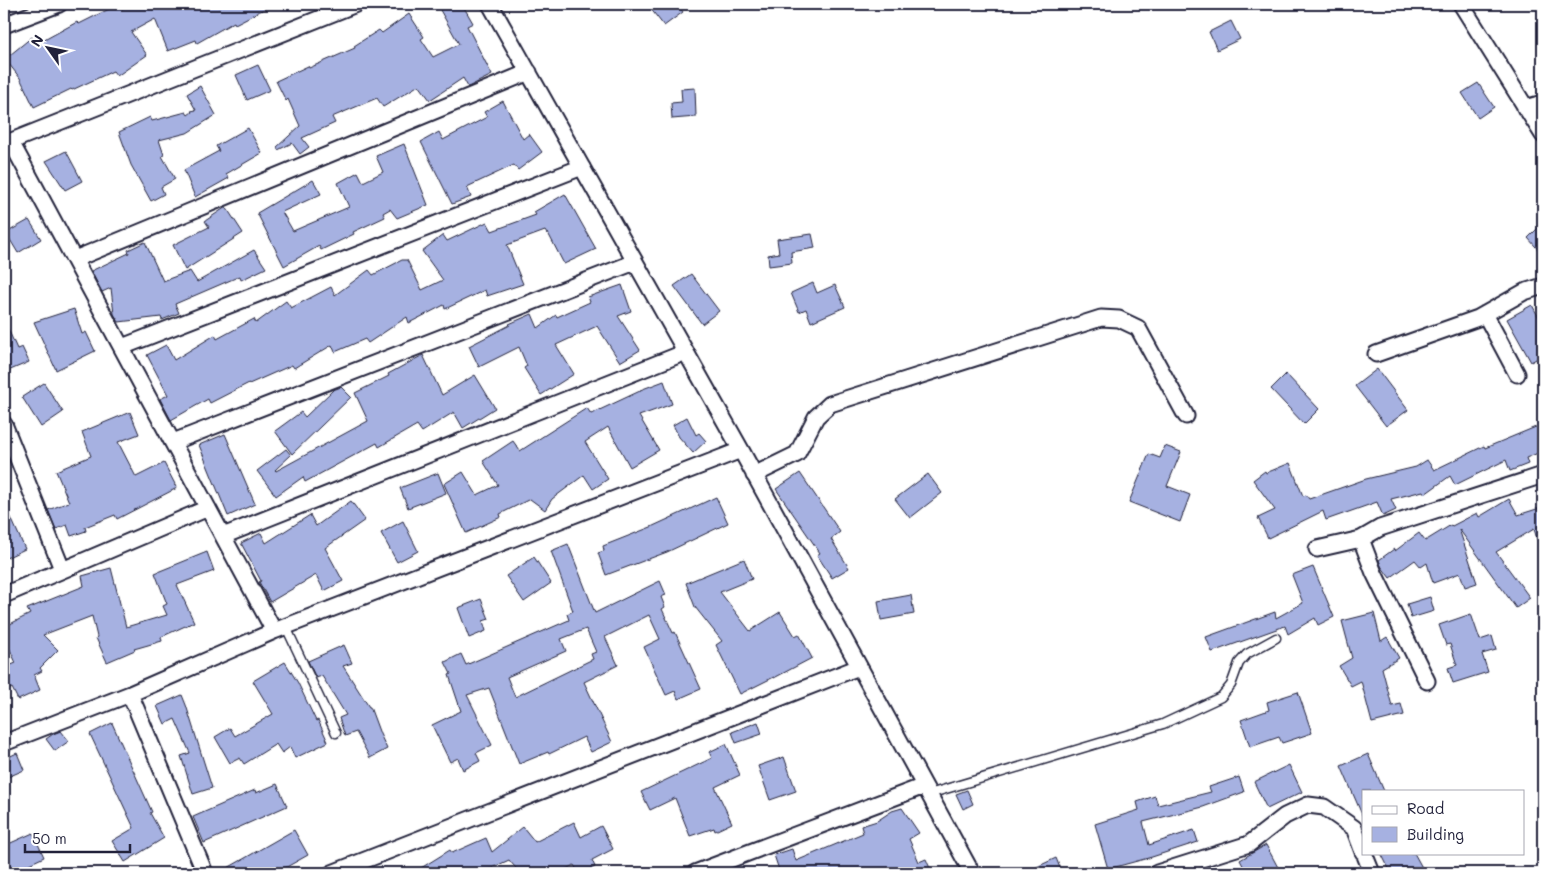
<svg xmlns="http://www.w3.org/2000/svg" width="1547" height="877" font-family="Mali,sans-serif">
<rect width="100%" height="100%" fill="#fff"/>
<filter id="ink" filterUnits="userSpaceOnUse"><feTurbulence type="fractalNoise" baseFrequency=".02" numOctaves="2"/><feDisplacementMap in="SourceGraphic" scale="10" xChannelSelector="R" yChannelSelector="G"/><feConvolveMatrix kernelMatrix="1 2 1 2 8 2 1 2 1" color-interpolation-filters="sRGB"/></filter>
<g filter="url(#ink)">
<path fill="#a6b1e1" stroke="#22223b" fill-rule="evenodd" d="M119,4L122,9L131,4H217L219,7L227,4H274L235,24L234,22L197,43L196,40L168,51L155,19L131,32L147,55L117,76L113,71L72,90L71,89L34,107L20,78L5,59L32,37L37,44L77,22L79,24Z
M452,4H462L473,23L467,26L492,75L468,87L463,78L430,100L419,85L383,107L377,98L332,117L335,123L302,138L309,147L300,154L292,143L278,150L277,147L300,126L288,99L286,101L276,81L308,66L309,68L355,48L354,46L379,30L382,33L409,14L424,37L421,39L433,57L459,44L440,10Z
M647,4H677L683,12L664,26Z
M1231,21L1240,39L1217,50L1209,32Z
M258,65L270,90L247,100L236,75Z
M1478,83L1494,107L1478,118L1462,93Z
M200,86L216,115L187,133L159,140L164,155L162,156L175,179L161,187L164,194L151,201L131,165L119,132L150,117L152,121L186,112L188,115L192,112L191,111L196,110L187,94Z
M695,88L696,117L672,119L671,103L682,102L681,89Z
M503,101L523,139L529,134L542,152L518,170L514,165L467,187L471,197L452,204L421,142L439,132L443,140L487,117L484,112Z
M248,128L262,153L226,174L229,178L195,197L184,170L219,151L216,146Z
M404,144L428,205L397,218L390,209L383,213L385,217L353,232L354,234L321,250L319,246L284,266L257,213L313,180L321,194L282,212L293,231L349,207L338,183L358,172L363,182L383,172L376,156Z
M66,151L82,181L65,190L46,161Z
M565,194L596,249L564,264L548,233L547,234L545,231L507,245L523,284L487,296L485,290L445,309L444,305L409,323L407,317L368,343L365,339L335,352L332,345L294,368L292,365L249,384V383L210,403L208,399L171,420L160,399L168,395L147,355L166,345L174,360L215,335L217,339L254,319L256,323L286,301L291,308L331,287L335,295L369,270L373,275L402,260H407L422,290L443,280L422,251L443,235L447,241L487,222L492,231L536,215L534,212Z
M226,207L243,233L185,270L173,245L209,227L205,221Z
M29,220L41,239L18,253L6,233Z
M1543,223V255L1528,238Z
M812,234L815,248L791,252L792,263L769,266L768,255L779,253L777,239Z
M145,242L163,281L190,271L197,282L254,250L266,268L241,280L240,276L175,304L179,313L162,320L161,317L119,322L114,314L111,288L102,292L91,271L129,253L128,250Z
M691,274L719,311L702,324L674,286Z
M813,283L817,293L835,285L845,307L811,322L806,309L799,312L791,293Z
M622,285L631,311L618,316L640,350L620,362L597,326L556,345L574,374L541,395L524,368L527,366L519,347L479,367L469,346L510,325L509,324L532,314L538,328L556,315L557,317L590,302L588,297Z
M1532,305L1543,325V355L1531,362L1507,319Z
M74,309L82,334L86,332L95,351L56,370L34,322Z
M4,320L17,349L22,347L29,362L8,371L4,362Z
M423,355L442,395L475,375L495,408L463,428L454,412L422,432L417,425L379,447L377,443L305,482L303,477L276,496L257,471L286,449L291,455L275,470L276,471L368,421L355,393L389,376L388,374Z
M1377,369L1408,410L1386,426L1355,386Z
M1286,374L1319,409L1304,424L1271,389Z
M664,381L672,404L639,416L659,450L630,467L608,427L585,442L608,479L593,489L584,475L552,499L545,510L530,499L500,514L501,517L466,533L444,484L463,472L477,495L498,485L483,461L513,441L520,451L587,408L591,414L640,391V390Z
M44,383L63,412L41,427L22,397Z
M341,387L351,397L292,454L275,431L301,412L305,417L333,390Z
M130,412L139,434L118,442L136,477L164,463L177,488L117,519L115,515L85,527L86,531L71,536L67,525L56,529L48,510L69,502L56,471L91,456L82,432Z
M687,417L696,435L699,433L706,441L693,453L679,437L673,425Z
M1543,424V451L1526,458L1528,464L1510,471L1506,460L1455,485L1450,476L1425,494L1423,491L1391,499L1396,510L1383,516L1377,502L1326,520L1323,511L1268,538L1258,518L1275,510L1253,480L1265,471L1266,473L1290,463L1303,496L1306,495L1309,499L1366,479L1416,467L1427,460L1434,470L1484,446L1485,448Z
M225,434L255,504L228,516L199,445Z
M1165,446L1181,452L1167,486L1190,495L1180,522L1129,502L1149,454L1160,458Z
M438,473L446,493L408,508L400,488Z
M800,473L840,532L831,539L849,568L832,578L817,555L820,553L776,489Z
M928,474L942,493L910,518L895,499Z
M716,497L728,523L667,552L606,575L598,553L604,551L603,546L651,527Z
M1509,499L1518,515L1543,507V549H1540L1534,529L1496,552L1530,598L1516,608L1459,529L1477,583L1465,587L1460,573L1433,583L1427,563L1421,567L1415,560L1390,578L1381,566L1379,560L1394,549L1395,551L1419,533L1425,541L1451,525L1452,526L1477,513L1479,517Z
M351,501L365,520L325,548L343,581L324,591L316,575L270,602L259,582L261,581L241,543L261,533L266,543L310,515L316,526Z
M4,502L25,549L4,559Z
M403,521L418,551L397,562L381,533Z
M568,544L595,613L660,581L666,595L661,597L665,607L662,609L673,633L675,632L701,689L678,699L675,691L666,695L644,647L660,639L649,615L605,637L618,665L584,682L612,742L591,752L584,737L549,754L548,752L519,764L489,688L467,695L492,745L476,753L480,761L463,770L458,758L450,762L432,725L461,711L449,675L451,674L445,662L461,654L466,665L569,620L567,614L573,611L551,551ZM586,629L596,652L591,654L593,659L515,697L507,677L566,651L561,639Z
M207,552L214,571L177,585L194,622L161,637L162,641L134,649L135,650L107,662L96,638L97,637L92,616L43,635L58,650L40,668L42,671L34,675L40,690L18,700L12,688L4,692V668L16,663L4,636V627L30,614L27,609L84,586L82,576L111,568L126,627L167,615L163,606L167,604L155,573Z
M534,557L551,583L524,602L506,576Z
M744,559L752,579L720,592L750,631L780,612L795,636L799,634L812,658L774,678V677L740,694L716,645L722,641L695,607L686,583Z
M1313,567L1334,617L1318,625L1315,618L1288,634L1285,626L1212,652L1206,637L1275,612L1276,618L1303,603L1292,575Z
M911,595L914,614L881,620L878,601Z
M1430,597L1434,611L1411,618L1407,604Z
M481,599L489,619L483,621L486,631L469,638L458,608Z
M1374,613L1381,641L1387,637L1399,658L1382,668L1392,706L1401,704L1404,715L1372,723L1361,681L1351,686L1339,666L1352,658L1342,621Z
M1471,614L1480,640L1492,636L1496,650L1482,654L1488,672L1453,683L1448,668L1457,665L1450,644L1446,645L1439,625Z
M344,645L352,663L343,666L369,707H370L380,734L387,749L370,758L356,732L345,736L339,718L346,715L322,676L316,678L308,661Z
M285,662L298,683L316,721L318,720L328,742L295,758L290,747L282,753L276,744L244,764L240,758L230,763L215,737L230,728L235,736L273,714L253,681Z
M1298,692L1312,733L1282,743L1279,737L1250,747L1241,720L1269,710L1267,702Z
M182,695L186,705L212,788L193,794L181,756L190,753L175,719L165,724L157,706Z
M758,722L762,734L736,743L732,732Z
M112,723L152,812L150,813L164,838L125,862L112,841L134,828L90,734Z
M61,731L69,741L55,751L46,739L53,734Z
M726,744L740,775L715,787L732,823L715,831L714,828L690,836L675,798L650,810L641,792L712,758L709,752Z
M17,753L24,770L8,777L4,768V759Z
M1368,754L1384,791H1363V817L1341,766Z
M784,757L796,791L770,800L758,766Z
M1289,765L1302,792L1267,809L1254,782Z
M1239,777L1244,792L1203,807L1143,822L1149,845L1194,830L1198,842L1152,857L1108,869L1095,824L1139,810L1137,802L1155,796L1158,805L1211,792L1209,787Z
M277,784L287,806L204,843L193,817L255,790L256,793Z
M967,790L973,804L963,809L956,794Z
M902,808L919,833L909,839L919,862L926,859L932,873H810L809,869L797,873H780L774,855L792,849L796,861L863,833L861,826L877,821L892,811Z
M574,822L581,837L601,826L613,849L592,860L595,867L582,873H579L574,865L558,873H520L509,860L481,873H413L450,850L452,853L486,838L492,852L523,827L535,842Z
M294,830L308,855L276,873H219Z
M33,833L44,857L10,873H4V846Z
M1266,845L1281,873H1247L1240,860Z
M1381,853H1414L1425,873H1391Z
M1056,858L1062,873H1024Z"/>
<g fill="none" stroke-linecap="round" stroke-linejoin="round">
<defs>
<path id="lane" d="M286,627L336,733
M929,794L1163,724L1221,697L1231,685L1239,663L1247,654L1276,638"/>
<path id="street" d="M490,4L741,450L972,873
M1461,4L1543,135
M4,25L59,4
M1525,108L1543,103
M11,142L274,631
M4,144L356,4
M75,259L529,72
M1485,314L1517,374
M122,347L582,167
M1376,354L1478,318L1524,292L1543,286
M4,424L62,569
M173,442L635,262
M754,475L797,454L816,417L830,404L1101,318L1119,319L1138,328L1186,416
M223,536L686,352
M1317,549L1361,539
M4,595L208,508
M1427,681L1374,573L1361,539L1380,528L1543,475
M130,694L205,873
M4,743L130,694L274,631L741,450
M1364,853L1372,873
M332,873L859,667
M695,873L924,786
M1157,873L1249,844L1285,816L1308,805L1324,807L1354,828L1363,852"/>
</defs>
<use href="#lane" stroke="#22223b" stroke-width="11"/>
<use href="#street" stroke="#22223b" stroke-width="19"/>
<use href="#lane" stroke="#fff" stroke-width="8"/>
<use href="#street" stroke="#fff" stroke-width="15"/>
</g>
</g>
<rect width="1547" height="877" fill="none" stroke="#fff" stroke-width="20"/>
<rect x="10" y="10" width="1527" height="857" fill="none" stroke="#22223b" stroke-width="2" filter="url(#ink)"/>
<rect x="1362" y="790" width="162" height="65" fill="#ffffff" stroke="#a7a7b1"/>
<rect x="1372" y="806" width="25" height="8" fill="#ffffff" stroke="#a7a7b1"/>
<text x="1407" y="814" font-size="15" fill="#22223b">Road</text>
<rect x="1372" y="827" width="25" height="15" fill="#a6b1e1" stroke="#a7a7b1"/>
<text x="1407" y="840" font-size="15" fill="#22223b">Building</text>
<g transform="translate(48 48) rotate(303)" stroke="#ffffff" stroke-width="4" paint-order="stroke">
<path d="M0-4L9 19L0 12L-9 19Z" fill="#22223b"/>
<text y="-8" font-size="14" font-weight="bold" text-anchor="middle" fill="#22223b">N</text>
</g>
<path d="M25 844v8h105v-8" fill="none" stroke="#22223b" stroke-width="2.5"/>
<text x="32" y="844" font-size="15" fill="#22223b" stroke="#ffffff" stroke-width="4" paint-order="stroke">50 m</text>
</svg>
